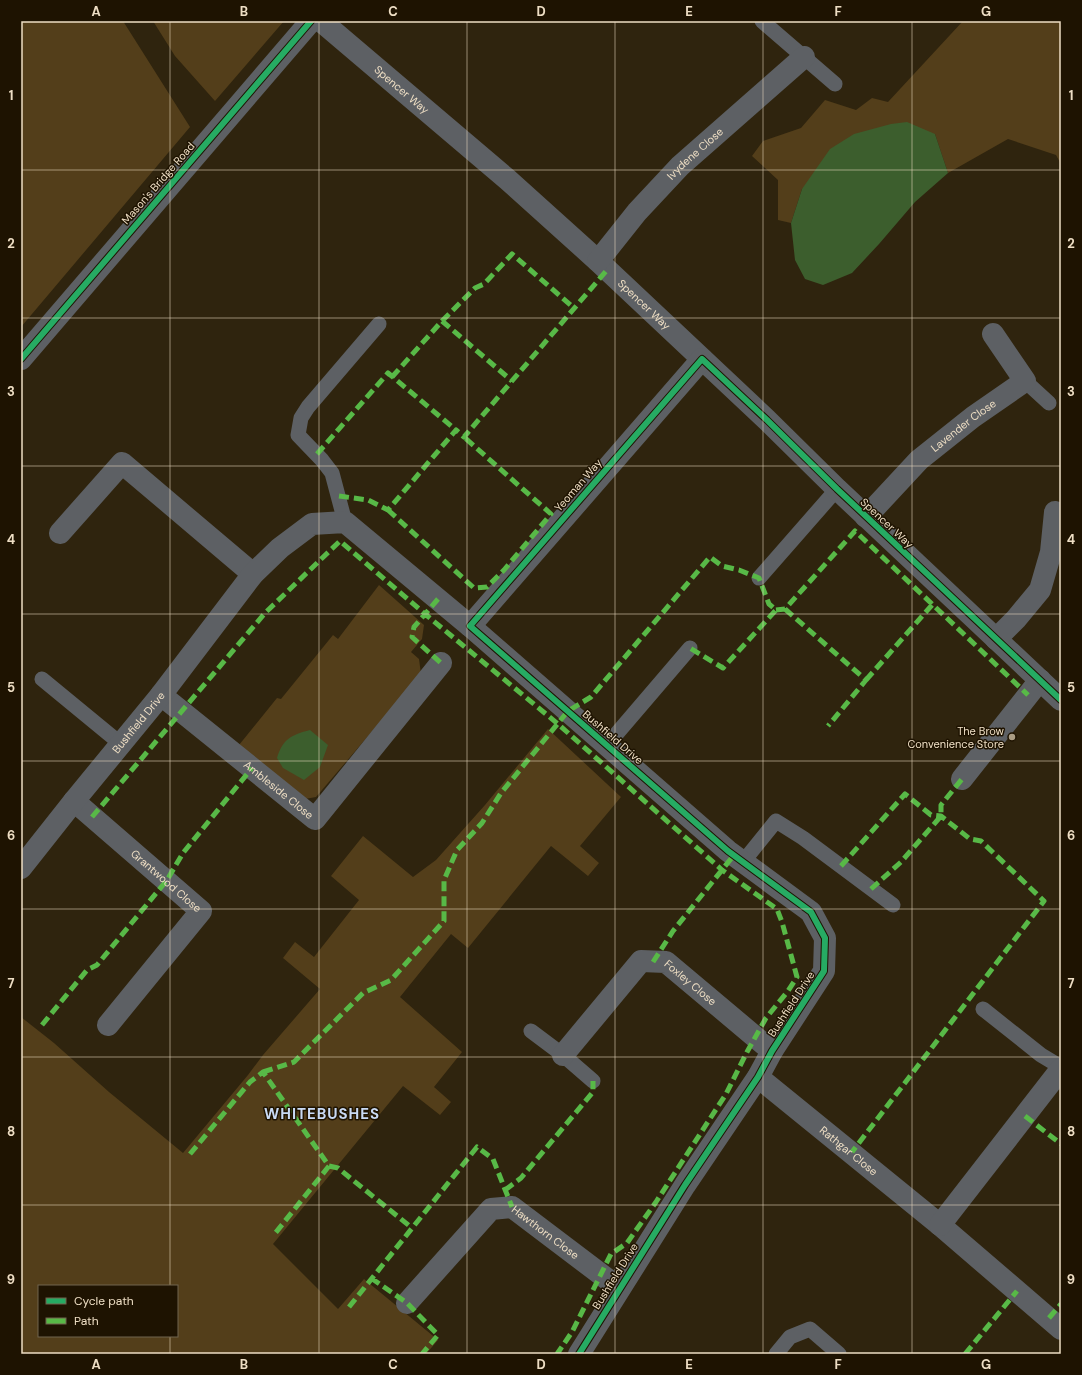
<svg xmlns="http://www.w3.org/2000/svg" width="1082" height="1375" font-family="'DM Sans',sans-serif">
<rect width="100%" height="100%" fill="#2f240e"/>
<path fill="#533e1a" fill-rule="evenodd" d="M21,21H123L190,127L21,327Z
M153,21H284L215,101L175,56Z
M963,21H1061V164L1056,155L1008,139L948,173L935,134L802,189L791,223L778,220V180L752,156L763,141L801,128L825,100L856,110L872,98L888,102Z
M379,585L424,625L422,639L411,652L419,659L421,674L316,797L305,799L239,745L277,698L281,699L333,635L338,639Z
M548,729L621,797L580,846L599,863L588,876L551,846L468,948L451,934L400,997L462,1052L434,1087L451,1102L440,1115L403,1086L273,1244L338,1309L364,1279L438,1340L426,1354H21V1017L54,1043L109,1092L183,1153L248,1075L263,1055L320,989L283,958L295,942L314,957L359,900L331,876L363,836L413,877L436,860L485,805ZM39,1286H177V1336H39Z"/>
<path fill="#3c5e2d" d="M907,122L935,134L948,173L915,202L879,244L852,273L823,285L805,279L795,260L791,223L802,189L830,149L854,134L891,124Z
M310,730L328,745L320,767L304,780L283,768L277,758C283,739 291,735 310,730Z"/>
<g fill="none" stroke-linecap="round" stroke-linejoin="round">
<path stroke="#5d6064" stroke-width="15" d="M762,21L835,84
M1025,381L1049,403
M345,522L332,473L322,460L298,435L301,418L308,407L379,324
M759,578L837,489
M42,679L121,744
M607,745L690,648
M743,862L776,821L803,838L893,905
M983,1009L1041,1055L1061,1067
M531,1031L563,1055L593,1081
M776,1354L790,1337L810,1329L839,1354"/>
<g stroke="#5d6064" stroke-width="22">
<path id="s1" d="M321,21L507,179L598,261L767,420L837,489L1061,700"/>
<path id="s2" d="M598,261L637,212L680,166L804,57"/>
<path d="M21,359L311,21"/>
<path id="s3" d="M866,517L919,460L973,417L1025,381L993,334"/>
<path d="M60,533L122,463L253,574"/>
<path d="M470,626L702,359"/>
<path d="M996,639L1016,619L1040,590L1051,552L1055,512"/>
<path id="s4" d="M161,695L315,819L441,663"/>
<path d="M962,779L1040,680"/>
<path id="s5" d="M74,801L201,911L108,1025"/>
<path id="s6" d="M21,868L74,801L161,695L253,574L280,548L312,524L345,522L470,626L728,851L811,912L825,938L824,971L772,1051L758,1077L685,1185L579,1354"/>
<path id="s7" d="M563,1055L641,961L666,962L772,1051"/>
<path id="s8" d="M758,1077L940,1225L1061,1329"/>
<path d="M940,1225L1061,1069"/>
<path id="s9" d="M407,1303L491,1209L512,1207L619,1288"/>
</g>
<path stroke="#58b947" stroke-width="5" stroke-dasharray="10 5" stroke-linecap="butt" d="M442,321L475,288L484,284L512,254L574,308
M392,377L442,321L512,381
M317,454L388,373L456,430
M339,496L368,500L388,510L456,430L464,437L607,270
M388,510L474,588L487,587L504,570L551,514L464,437
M438,599L414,627L412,637L441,663
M785,609L866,680L828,726
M776,610L785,609L855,531L1028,695
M866,680L932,605
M92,817L265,613L340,541L425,614L558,724L722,870L777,909L782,922L797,977L788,991L766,1018L747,1052L726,1094L656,1202L627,1243L611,1254L572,1332L557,1354
M841,866L905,794L931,815L941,816L970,839L981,841L1044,901L852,1152
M871,889L901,862L941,816V805L962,779
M653,962L673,931L734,855
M42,1025L87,970L97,965L167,880L183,853L252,768
M263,1072L294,1062L363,993L391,980L444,921V880L457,850L482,823L501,793L568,711L591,697L710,557L722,566L739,570L759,578L769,604L776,610L723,668L690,648
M1025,1116L1061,1144
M190,1154L250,1082L263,1072L329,1166L273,1236
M329,1166L338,1168L412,1228
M505,1190L521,1178L593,1092V1081
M371,1278L407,1303L438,1335L422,1354
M349,1307L477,1147L493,1159L512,1207
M1049,1318L1061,1304
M965,1354L1017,1291"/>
<defs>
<path id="cycleway" d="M21,359L311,21
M579,1354L685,1185L758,1077L772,1051L824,971L825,938L811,912L728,851L470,626L702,359L767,420L837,489L1061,700"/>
</defs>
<use href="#cycleway" stroke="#1e1301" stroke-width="8"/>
<use href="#cycleway" stroke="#26ab63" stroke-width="6"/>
</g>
<path fill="none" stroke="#eedec4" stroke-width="1" stroke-opacity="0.55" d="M170,21V1286M319,21V1354M467,21V1354M615,21V1354M763,21V1354M912,21V1354M21,170H1061M21,318H1061M21,466H1061M21,614H1061M21,761H1061M21,909H1061M21,1057H1061M21,1205H1061M170,1336V1354"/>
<circle fill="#ab9d84" stroke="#1e1301" stroke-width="1.5" cx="1012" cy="737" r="4"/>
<g text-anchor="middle" stroke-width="3" stroke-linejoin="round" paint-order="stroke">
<g font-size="11" fill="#eedec4" stroke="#1e1301">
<text dy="4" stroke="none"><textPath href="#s1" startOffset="106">Spencer Way</textPath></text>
<text dy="4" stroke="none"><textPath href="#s2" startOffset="145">Ivydene Close</textPath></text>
<text transform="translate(158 183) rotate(-49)" y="4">Mason's Bridge Road</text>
<text dy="4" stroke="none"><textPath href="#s1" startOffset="430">Spencer Way</textPath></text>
<text dy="4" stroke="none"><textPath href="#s3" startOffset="134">Lavender Close</textPath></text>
<text transform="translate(578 485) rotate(-49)" y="4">Yeoman Way</text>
<text transform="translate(887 523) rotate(43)" y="4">Spencer Way</text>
<text dy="4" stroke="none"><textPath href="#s6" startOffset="187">Bushfield Drive</textPath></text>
<text transform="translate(613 737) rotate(41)" y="4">Bushfield Drive</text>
<text dy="4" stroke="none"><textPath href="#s4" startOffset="151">Ambleside Close</textPath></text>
<text dy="4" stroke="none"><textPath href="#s5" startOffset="122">Grantwood Close</textPath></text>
<text dy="4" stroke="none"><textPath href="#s7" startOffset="179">Foxley Close</textPath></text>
<text transform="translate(791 1004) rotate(-57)" y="4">Bushfield Drive</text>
<text dy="4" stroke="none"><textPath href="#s8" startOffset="117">Rathgar Close</textPath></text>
<text dy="4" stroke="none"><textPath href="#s9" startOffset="189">Hawthorn Close</textPath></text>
<text transform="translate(615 1276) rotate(-58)" y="4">Bushfield Drive</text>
</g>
<g font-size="11" fill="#eedec4" stroke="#1e1301" text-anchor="end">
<text x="1004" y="735">The Brow<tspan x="1004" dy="13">Convenience Store</tspan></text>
</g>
<g font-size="15" font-weight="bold" letter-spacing="1" fill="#c9daf4" stroke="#1e1301">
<text x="322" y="1119">WHITEBUSHES</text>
</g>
</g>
<rect width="1082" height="1375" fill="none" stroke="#1e1301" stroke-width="44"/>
<rect x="38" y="1285" width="140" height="52" fill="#1e1301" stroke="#71644f"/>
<rect x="46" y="1298" width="20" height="6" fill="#26ab63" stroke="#71644f"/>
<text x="74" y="1305" font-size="12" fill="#eedec4">Cycle path</text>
<rect x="46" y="1318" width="20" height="6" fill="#58b947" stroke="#71644f"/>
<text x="74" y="1325" font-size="12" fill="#eedec4">Path</text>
<rect x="22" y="22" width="1038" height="1331" fill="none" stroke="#eedec4" stroke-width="1.5"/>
<g font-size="13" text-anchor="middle" font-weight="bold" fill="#eedec4">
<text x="96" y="16">A</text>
<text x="244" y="16">B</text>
<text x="393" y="16">C</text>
<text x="541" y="16">D</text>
<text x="689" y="16">E</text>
<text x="838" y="16">F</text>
<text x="986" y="16">G</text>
<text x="11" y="100">1</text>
<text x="1071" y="100">1</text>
<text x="11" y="248">2</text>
<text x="1071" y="248">2</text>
<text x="11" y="396">3</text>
<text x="1071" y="396">3</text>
<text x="11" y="544">4</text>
<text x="1071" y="544">4</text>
<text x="11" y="692">5</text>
<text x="1071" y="692">5</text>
<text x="11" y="840">6</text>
<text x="1071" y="840">6</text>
<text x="11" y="988">7</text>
<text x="1071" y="988">7</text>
<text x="11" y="1136">8</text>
<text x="1071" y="1136">8</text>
<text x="11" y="1284">9</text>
<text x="1071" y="1284">9</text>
<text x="96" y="1369">A</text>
<text x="244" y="1369">B</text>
<text x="393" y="1369">C</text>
<text x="541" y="1369">D</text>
<text x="689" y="1369">E</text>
<text x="838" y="1369">F</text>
<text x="986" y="1369">G</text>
</g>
</svg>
